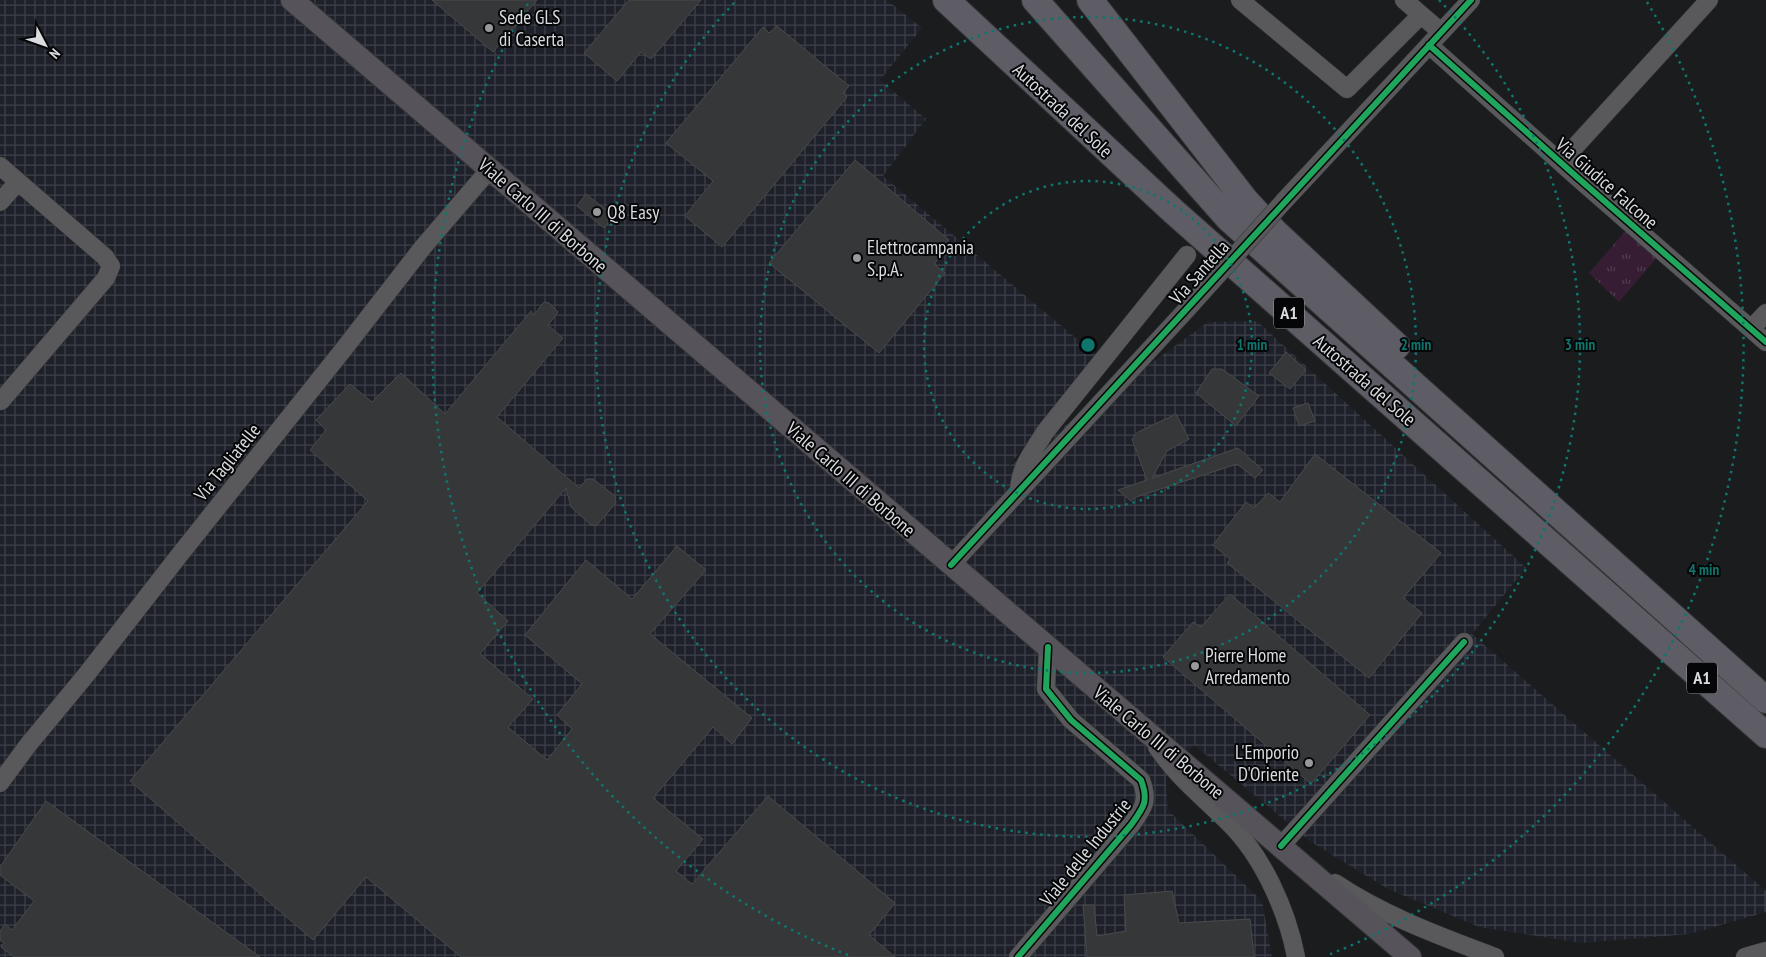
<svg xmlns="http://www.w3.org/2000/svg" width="1766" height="957" font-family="'PT Sans Narrow',sans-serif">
<defs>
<pattern id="industrial-grid" width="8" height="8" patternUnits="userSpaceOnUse" patternTransform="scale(1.25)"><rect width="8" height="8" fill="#1e2129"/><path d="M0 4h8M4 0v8" fill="none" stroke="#3e4148"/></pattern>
<pattern id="park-tufts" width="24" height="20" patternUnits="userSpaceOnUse" patternTransform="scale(1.25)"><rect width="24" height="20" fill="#371d34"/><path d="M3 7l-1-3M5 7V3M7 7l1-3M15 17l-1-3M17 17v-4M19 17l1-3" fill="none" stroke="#533d51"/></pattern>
</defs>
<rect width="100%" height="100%" fill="#1a1c1e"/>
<path fill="url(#industrial-grid)" d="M0,0H887L922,28L880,80L926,119L883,176L1097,356L1008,467L1208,322L1257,321L1526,568L1472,634L1766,891V912L1690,934L1581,943L1479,927L1388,889L1311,842L1194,745L1166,778L1168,810L1262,901L1272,957H0Z"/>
<path fill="url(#park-tufts)" d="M1628,228L1659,255L1619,302L1589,273Z"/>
<path fill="#363739" stroke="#484a4c" d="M432,0H537L493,52Z
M629,0H701L651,59L641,52L617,81L584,53Z
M777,26L849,86L843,93L847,97L722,247L685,216L713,181L666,143L763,27L769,33Z
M855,160L949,240L940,250L944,253L934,264L945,273L879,353L769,263Z
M586,194L614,216L604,228L577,206Z
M544,302L549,303L558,312L548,325L563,338L497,417L579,488L587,479H593L615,496L616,503L597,525H591L571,507L566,488L477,593L508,621L480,654L533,699L508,727L547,760L572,729L557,715L582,684L525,635L586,560L632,599L677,546L706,570L650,634L752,718L732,744L713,727L653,798L703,839L676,871L692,884L768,796L895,903L869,935L895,957H461L366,877L313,940L130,781L368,501L310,450L326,430L316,420L350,384L372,402L401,373L445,414L531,311L534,315Z
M1286,352L1306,370L1290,389L1269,373Z
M1212,369H1222L1259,396L1236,426L1196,393Z
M1308,403L1315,421L1299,426L1293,408Z
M1176,414L1189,439L1167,451L1152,478L1238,448L1263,470L1255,478L1237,464L1136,497L1131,501L1118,490L1147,480L1132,439L1138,432Z
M1315,454L1441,553L1403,598L1422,613L1369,678L1227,563L1230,559L1213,545L1246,502L1254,508L1268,493L1280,502Z
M1230,594L1370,715L1311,784L1163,657L1193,622L1201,627Z
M46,801L260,957H14L1,947L4,943L0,940V931L5,924L12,930L34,901L0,875V867Z
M1172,891L1179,923L1250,919L1254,957H1087L1083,905H1094L1097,936L1126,931L1124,895Z"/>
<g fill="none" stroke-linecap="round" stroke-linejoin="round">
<defs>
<path id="minor" d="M1240,0L1347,89L1421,15
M1404,0L1441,32
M1429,45L1578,178L1766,342
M1561,162L1709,0
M0,166L105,257L111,266L106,278L1,401
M1284,201L1471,0
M0,202L18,182
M1751,329L1766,313
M1019,490C1020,466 1033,452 1045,432L1187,255
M951,565L1188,308
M1157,747C1178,778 1202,796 1228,822C1262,855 1287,910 1296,957
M0,783L28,745L86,675L181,553L343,350L423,247L490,169
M1281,846L1464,642
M1335,883C1384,916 1440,936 1495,957
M1018,957L1131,825C1144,807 1149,801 1141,780L1071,720L1046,689L1048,647
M1745,957L1766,951"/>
<path id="major" d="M292,0L1410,957"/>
<path id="highway" d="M946,0L1173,211L1766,735
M1035,0L1228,218L1766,700
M1090,0L1246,201L1275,232L1397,346"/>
</defs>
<use href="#minor" stroke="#343537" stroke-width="19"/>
<use href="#major" stroke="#343537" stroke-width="24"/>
<use href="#highway" stroke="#343537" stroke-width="28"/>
<use href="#minor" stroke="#59595b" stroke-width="18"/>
<use href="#major" stroke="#56535a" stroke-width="22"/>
<use href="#highway" stroke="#5e5c65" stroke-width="26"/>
<defs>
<path id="minor-bridge" d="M1188,308L1284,201"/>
</defs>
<use href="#minor-bridge" stroke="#343537" stroke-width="19" stroke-linecap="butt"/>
<use href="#minor-bridge" stroke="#59595b" stroke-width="18"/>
<defs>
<path id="cycleway" d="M1429,45L1578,178L1766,342
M951,565L1471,0
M1281,846L1464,642
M1018,957L1131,825C1144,807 1149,801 1141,780L1071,720L1046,689L1048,647"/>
</defs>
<use href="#cycleway" stroke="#050607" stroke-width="9"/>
<use href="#cycleway" stroke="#20a55d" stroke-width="6"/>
</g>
<g fill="none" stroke="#0f766e" stroke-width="2.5" stroke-dasharray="2.5 5">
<circle cx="1088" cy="345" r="164"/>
<circle cx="1088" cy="345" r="328"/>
<path d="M1439 0A492 492 0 1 1 737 0"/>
<path d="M848 955A656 656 0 0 1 529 2M1647 2A656 656 0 0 1 1328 955"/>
</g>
<g fill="#97999b" stroke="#050607" stroke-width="2">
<circle cx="489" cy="28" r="5"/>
<circle cx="597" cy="212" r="5"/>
<circle cx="857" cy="258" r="5"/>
<circle cx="1195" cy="666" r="5"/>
<circle cx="1309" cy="763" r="5"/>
</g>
<g text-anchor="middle" stroke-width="4" stroke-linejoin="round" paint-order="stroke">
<g fill="#050607" stroke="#9b9c9e" stroke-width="1">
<rect x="1274" y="297.5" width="30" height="31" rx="4"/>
<rect x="1687" y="662.5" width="30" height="31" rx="4"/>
</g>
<g font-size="18" font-weight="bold" fill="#dbdcdf">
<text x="1289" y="319">A1</text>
<text x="1702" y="684">A1</text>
</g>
<g font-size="19" fill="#dbdcdf" stroke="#050607" text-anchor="start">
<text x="499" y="24">Sede GLS<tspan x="499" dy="22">di Caserta</tspan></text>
<text x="607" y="219">Q8 Easy</text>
<text x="867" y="254">Elettrocampania<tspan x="867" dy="22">S.p.A.</tspan></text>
<text x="1205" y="662">Pierre Home<tspan x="1205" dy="22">Arredamento</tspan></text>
<text x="1299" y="759" text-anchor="end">L'Emporio<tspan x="1299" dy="22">D'Oriente</tspan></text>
</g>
<g font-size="19" fill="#dbdcdf" stroke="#050607">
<text transform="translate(1063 110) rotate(43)" y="7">Autostrada del Sole</text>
<text transform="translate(1607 183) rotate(41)" y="7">Via Giudice Falcone</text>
<text transform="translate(543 215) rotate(41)" y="7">Viale Carlo III di Borbone</text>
<text transform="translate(1199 272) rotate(-48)" y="7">Via Santella</text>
<text transform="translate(1365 380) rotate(41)" y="7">Autostrada del Sole</text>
<text transform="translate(227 462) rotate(-51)" y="7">Via Tagliatelle</text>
<text transform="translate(851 479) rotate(41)" y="7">Viale Carlo III di Borbone</text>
<text transform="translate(1159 742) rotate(40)" y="7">Viale Carlo III di Borbone</text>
<text transform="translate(1085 852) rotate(-51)" y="7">Viale delle Industrie</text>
</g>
</g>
<circle cx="1088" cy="345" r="8" fill="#0f766e" stroke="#050607" stroke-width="2.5"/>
<g font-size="15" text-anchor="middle" font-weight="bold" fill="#0f766e" stroke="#050607" stroke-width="4" stroke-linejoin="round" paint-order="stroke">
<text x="1252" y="350">1 min</text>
<text x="1416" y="350">2 min</text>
<text x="1580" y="350">3 min</text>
<text x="1704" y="575">4 min</text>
</g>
<g transform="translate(45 45) rotate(131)" stroke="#050607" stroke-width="4" paint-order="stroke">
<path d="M0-4L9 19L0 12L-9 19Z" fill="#dbdcdf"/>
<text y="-8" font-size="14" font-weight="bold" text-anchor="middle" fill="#dbdcdf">N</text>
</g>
</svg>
